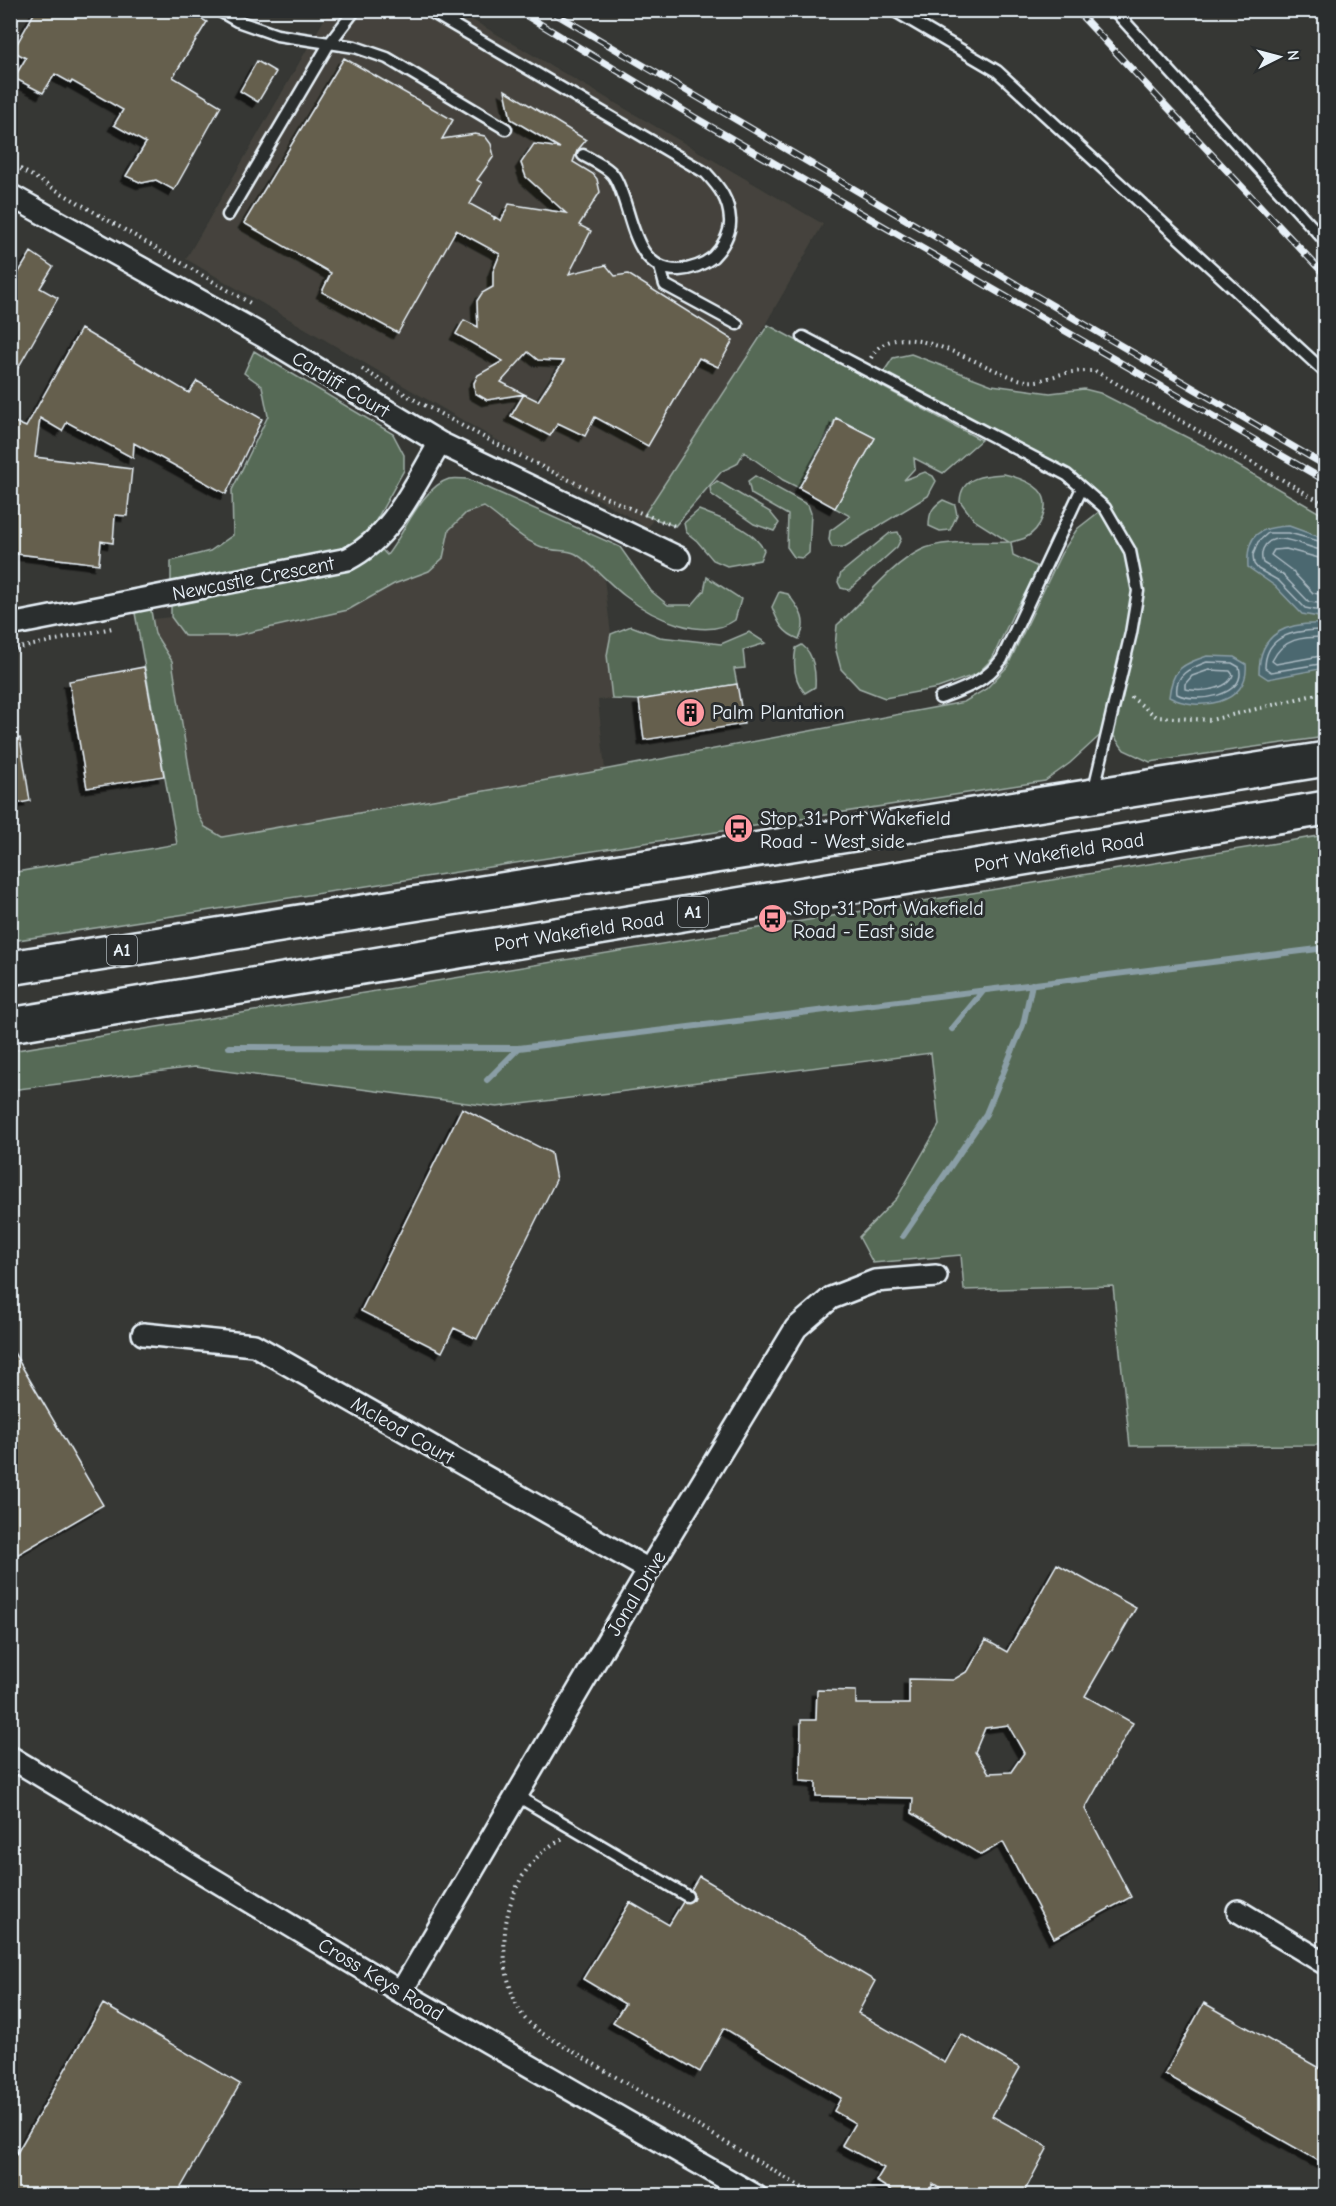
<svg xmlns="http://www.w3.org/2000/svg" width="1336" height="2206" font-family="'Comic Neue',sans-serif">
<defs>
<filter id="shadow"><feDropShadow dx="-5.5" dy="5.5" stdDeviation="0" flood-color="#0009"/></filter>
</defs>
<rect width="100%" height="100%" fill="#363734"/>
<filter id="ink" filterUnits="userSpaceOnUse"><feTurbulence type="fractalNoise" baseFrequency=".0167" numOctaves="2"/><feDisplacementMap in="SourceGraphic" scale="12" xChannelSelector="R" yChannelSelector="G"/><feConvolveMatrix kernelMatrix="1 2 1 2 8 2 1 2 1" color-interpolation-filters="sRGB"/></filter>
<g filter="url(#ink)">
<path fill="#44433c" d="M329,11H457L823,224L648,528L186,259Z
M484,507L500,518L513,532L545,549L572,552L590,563L604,579L611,634L607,655L612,699L598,700L605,770L222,837L205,827L196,811L172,661L155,634L153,619L171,617L185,636H233L348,610L394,584L429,571L443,558L449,530L466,513Z"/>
<path fill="#576b57" stroke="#a0aea8" stroke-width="1.5" d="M768,325L981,440L943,473L914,458L915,468L904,480L925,472L933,476L936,481L928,496L844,547H832L829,540L830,531L850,516L835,508L875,438L836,418L799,488L783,480L744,452L737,464L722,471L675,526L644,515Z
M254,351L393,434L404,455V470L368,535L387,555C404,534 422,487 449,479C455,478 463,479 468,479L620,547L651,591L668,605H692L704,591L707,577L741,599L735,620C704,642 653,618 625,596C608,583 595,566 576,554C567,549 555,552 545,548C520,540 505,521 484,507L466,513L449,530L443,558L429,571L394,584L348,610L233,636H185L171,617V561L210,551L233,535L232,490L268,416L262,386L244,373Z
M911,354L992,385L1050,393L1084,389L1100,393L1204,446L1325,516V737L1150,762L1124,750L1108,728L1070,763L1045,781L11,941V873L177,844L133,602L149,599L155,634L172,661L196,811L205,827L222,837L587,773L964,702L986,689L1007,667L1061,554L1077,529L1104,508L1067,475L880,377L893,358Z
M1004,474C1016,477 1030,481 1039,490C1053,505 1040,530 1025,538C1021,540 1015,541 1011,542L1013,555L1040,568L1013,614L992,659L977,674L938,688L885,698L859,688L841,669L835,647L837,625C865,601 887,567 921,550C941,539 986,543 1009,542L974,520L960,501C961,476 985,475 1004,474Z
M755,476L808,505L811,513L809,553L803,558L794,557L787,547L788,515L751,494L748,481Z
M717,481L770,512L779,523L774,531L754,524L711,494L710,487Z
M943,500L955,505L957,515L950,530L940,531L929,526C929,513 932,507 943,500Z
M699,510C723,520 751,527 764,550L760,560L727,566L713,560L697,541L686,532L684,523Z
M898,532L901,539L897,547L849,590L841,588L838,582L841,573L890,533Z
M779,592L788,594C799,609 809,620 799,639C782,633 778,622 772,607Z
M631,626L660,637L721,644L749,632L766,643L743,650L745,668L734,669L737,684L639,700L612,699L607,655L611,634Z
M802,645C814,654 816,673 815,687L805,693C794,681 793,664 796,648Z
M1325,835V1445L1130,1446L1113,1286L964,1290L961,1255L873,1263L859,1237L897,1198L939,1125L931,1053L497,1107L195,1067L11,1090V1051Z"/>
<path fill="#4c6770" stroke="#8a9ea6" stroke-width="1.5" d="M1289,526L1325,539V618L1302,614L1275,586L1248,567C1246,534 1259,527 1289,526Z
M1325,624V668L1268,679L1259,673C1259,631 1289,622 1325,624Z
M1207,656L1234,657L1246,664C1250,705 1197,712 1169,697C1172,669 1181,665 1207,656Z"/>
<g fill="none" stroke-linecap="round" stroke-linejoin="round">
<path stroke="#aabac2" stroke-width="1.5" d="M1326,543L1289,533H1268L1258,542L1253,555L1254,564L1258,569L1279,581L1305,608L1326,612
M1326,551C1309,550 1273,526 1263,549C1261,555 1261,558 1263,563L1283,575L1309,602L1326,604
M1326,560L1286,549L1274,550L1271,555L1291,570L1313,593L1326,595
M1326,630C1298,630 1265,633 1265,668L1271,672L1326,663
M1326,637C1302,637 1283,638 1272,661L1276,664L1326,655
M1207,662L1232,663L1239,667C1248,696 1195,704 1177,694C1174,674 1191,668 1207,662Z
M1209,670L1230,671L1233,675C1227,691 1199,692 1185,689V684L1192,676Z"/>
<path stroke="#8a9ea6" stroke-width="6" d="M952,1029L984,990
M229,1047L519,1048L1326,948
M487,1080L519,1048
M903,1236L986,1114L1023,1025L1032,984"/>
</g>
<path fill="#655e4e" stroke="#e8f1f8" stroke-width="1.5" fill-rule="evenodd" filter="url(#shadow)" d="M36,10H187L207,22L173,77L221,106L174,190L156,180L142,183L126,176L146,143L114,125L123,110L72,81L71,83L55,74L43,93L14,78L26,58L13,51Z
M344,58L453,120L442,139L475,134L485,136L491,144L494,156L477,180L482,183L470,204L494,217V220L495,217L501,221L509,204L566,213L526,177L521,163L534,144L560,148L511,119L505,90L586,140L577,151L573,162L593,174L597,179L600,192L579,225L591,231L569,274L606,265L615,276L628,274L733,340L718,367L699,358L648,446L595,417L585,436L558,423L550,436L511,416L524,394L538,401L564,361L538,360L528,352L501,382L524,394L487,400L475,393L474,383L478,375L503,361L456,334L464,320L478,327L477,301L482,293L493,287V272L500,254L456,230L398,333L322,292L331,273L244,223Z
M257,61L276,72L258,102L240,91Z
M31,252L53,267L40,288L58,298L10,382V287Z
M81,329L189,393L197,381L262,419L226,494L134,443L133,458L67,422L62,431L40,418L35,457L132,469L127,516L115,515L113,543L101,541L99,564L10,553V420L26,427Z
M836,418L875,438L835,508L799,488L832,430Z
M144,667L164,776L87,788L69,681Z
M737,684L744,724L644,740L639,700Z
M20,738L30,801L10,805V739Z
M462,1108L551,1153L556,1180L477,1339L454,1328L442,1352L361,1311Z
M10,1346L103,1505L10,1559Z
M1057,1564L1136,1608L1085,1696L1133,1723L1085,1809L1131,1897L1054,1938L1003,1842L981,1855L912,1813L913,1798L816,1796V1782L800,1781L801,1720H816L817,1690L856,1691V1704H909V1679L953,1680L968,1671L986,1640L1007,1652ZM1008,1725L1024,1753L1011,1772L989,1773L975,1752L985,1728Z
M699,1876L875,1981L858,2013L945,2063L961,2034L1020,2068L992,2116L1048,2147L1022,2196H951L933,2184L926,2196H900L876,2181L884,2168L842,2145L855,2123L834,2111L841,2098L724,2028L700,2072L613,2022L625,2004L583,1979L630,1902L669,1925L683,1902L693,1900L694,1895L691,1890Z
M1204,2003L1326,2072V2165L1165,2074Z
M103,2004L240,2084L176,2196H10V2165Z"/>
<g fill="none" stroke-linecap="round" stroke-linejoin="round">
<defs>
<path id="service" d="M218,10L237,21L277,35L355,47L387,58L506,129
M428,10L706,173C720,188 729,200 730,220C731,233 722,248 713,257C703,265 691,269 679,270C630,271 633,206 614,176C608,167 593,161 583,155
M893,10L997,71L1326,373
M1114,10L1326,242
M228,215L329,44L355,10
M660,267L665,285L737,324
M803,337L1067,475L1105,508L1130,551L1138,591L1131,633L1093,793
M940,698C966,688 985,682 1002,659L1082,488
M517,1796L687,1896"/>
<path id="minor" d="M10,195L263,336L440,443L679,558
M10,625L348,559C392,537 415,484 440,443
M143,1334L254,1345L649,1570
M10,1757L401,1992L756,2196
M1238,1911L1326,1964
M401,1992L649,1570L796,1328L831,1298L875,1281L936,1276"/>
<path id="trunk" d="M10,968L1326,759
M10,1025L1326,808"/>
</defs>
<use href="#service" stroke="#e8f1f8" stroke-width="15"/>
<use href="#minor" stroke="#e8f1f8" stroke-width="26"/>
<use href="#trunk" stroke="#e8f1f8" stroke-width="38"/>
<path stroke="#e8f1f8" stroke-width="4" stroke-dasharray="1.5 4.5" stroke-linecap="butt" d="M10,163L250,303
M871,358C897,307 990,376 1027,381C1042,383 1058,373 1072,372C1080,371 1088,371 1095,371L1326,505
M362,369C427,408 493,443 561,476C599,494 635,512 675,526
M10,650L112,628
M1131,697L1157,717L1211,720L1326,692
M562,1839C501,1869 489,1962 523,2016C527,2022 534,2027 540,2032L816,2196"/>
<use href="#service" stroke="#2a2d2e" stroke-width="10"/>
<use href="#minor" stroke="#2a2d2e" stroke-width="21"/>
<use href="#trunk" stroke="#2a2d2e" stroke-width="33"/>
<defs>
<path id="rail" d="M517,10L694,117L1326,481
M549,10L1326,466
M1076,10L1326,276"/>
</defs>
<use href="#rail" stroke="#e8f1f8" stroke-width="7"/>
<use href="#rail" stroke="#2a2d2e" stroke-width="4.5" stroke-dasharray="14" stroke-linecap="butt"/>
</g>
</g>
<defs>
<symbol id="building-disc" viewBox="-11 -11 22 22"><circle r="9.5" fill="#ff9aa2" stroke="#2a2d2e"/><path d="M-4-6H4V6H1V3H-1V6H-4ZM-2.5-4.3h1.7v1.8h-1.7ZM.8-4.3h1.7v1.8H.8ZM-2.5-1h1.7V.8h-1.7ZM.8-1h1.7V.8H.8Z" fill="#111"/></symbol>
<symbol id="bus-disc" viewBox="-11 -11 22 22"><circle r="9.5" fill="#ff9aa2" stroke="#2a2d2e"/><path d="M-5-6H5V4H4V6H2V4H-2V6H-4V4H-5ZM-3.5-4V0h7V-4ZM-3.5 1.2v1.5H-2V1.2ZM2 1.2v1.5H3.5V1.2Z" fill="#111"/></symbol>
</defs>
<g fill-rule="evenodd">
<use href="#building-disc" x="674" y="696" width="33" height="33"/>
<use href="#bus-disc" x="722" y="812" width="33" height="33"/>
<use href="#bus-disc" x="756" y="902" width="33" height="33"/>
</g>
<g text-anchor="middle" stroke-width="6" stroke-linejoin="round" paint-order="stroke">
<g fill="#2a2d2e" stroke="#afb6bb" stroke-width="1.5">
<rect x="678" y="897" width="30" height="30" rx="4.5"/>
<rect x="107" y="935" width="30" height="30" rx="4.5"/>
</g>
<g font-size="18" font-weight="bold" fill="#e8f1f8">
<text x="693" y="918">A1</text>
<text x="122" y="956">A1</text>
</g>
<g font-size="20" fill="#e8f1f8" stroke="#2a2d2e">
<text transform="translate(341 384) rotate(31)" y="7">Cardiff Court</text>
<text transform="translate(253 578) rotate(-11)" y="7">Newcastle Crescent</text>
<text transform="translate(1059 852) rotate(-9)" y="7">Port Wakefield Road</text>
<text transform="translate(579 931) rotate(-9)" y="7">Port Wakefield Road</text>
<text transform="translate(403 1430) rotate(30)" y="7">Mcleod Court</text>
<text transform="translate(636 1593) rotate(-59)" y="7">Jonal Drive</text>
<text transform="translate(381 1979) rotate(31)" y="7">Cross Keys Road</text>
</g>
<g font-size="20" fill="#e8f1f8" stroke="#2a2d2e" text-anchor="start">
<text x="712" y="719">Palm Plantation</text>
<text x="760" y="825">Stop 31 Port Wakefield<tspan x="760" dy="23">Road - West side</tspan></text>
<text x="793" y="915">Stop 31 Port Wakefield<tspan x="793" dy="23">Road - East side</tspan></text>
</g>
</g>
<rect width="1336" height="2206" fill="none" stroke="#2a2d2e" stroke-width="36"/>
<rect x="18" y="18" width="1300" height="2170" fill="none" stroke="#e8f1f8" stroke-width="2" filter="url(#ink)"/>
<g transform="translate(1279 57) rotate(84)" stroke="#2a2d2e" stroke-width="4.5" paint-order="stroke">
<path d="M0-4.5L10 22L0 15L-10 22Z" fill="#e8f1f8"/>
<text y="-9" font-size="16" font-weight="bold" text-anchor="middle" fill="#e8f1f8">N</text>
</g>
</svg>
